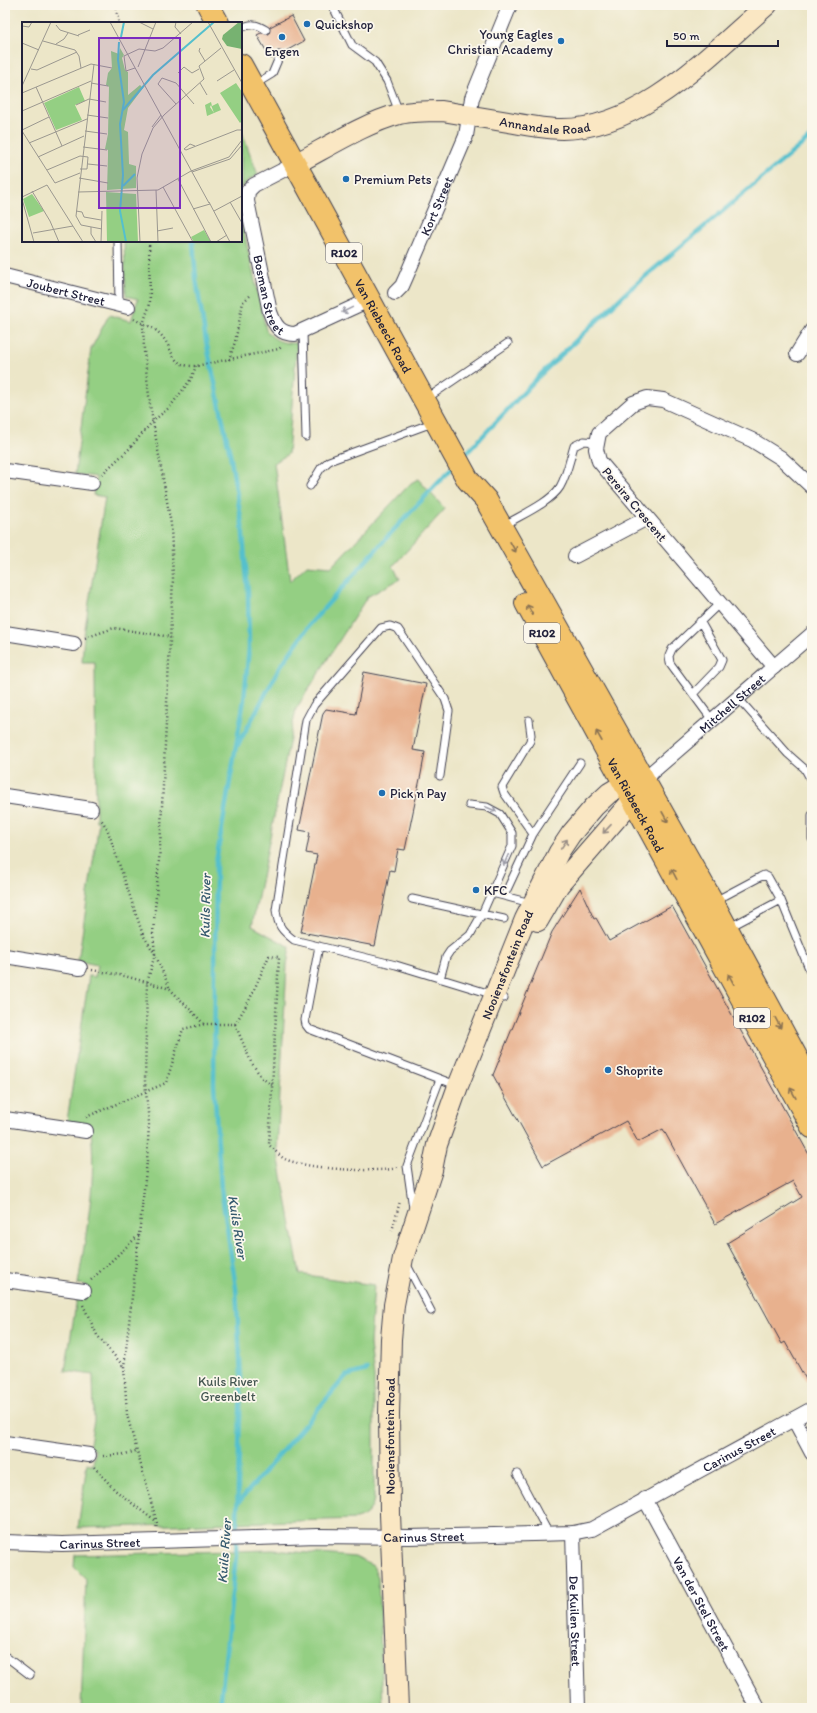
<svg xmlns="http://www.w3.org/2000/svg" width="817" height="1713" font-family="Itim,sans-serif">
<rect width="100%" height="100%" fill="#fbf7ec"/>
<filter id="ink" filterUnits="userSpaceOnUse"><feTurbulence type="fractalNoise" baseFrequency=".025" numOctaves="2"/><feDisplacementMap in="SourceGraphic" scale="8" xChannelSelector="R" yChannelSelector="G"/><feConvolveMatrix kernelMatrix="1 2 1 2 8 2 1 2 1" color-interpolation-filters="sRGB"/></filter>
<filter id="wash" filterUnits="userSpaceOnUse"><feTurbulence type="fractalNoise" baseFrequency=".012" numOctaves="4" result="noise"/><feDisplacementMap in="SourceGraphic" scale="16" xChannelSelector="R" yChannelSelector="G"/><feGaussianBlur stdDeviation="0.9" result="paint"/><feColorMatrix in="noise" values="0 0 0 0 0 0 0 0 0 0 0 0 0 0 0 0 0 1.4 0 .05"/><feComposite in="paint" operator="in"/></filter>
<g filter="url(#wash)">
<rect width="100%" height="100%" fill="#ece6c8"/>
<path fill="#94cf83" stroke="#5b785f" d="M241,130L258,175L247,181L241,190Z
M241,219L266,330C274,341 284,344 297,343L288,454L274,463L290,581L307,565L331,567L411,483L418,479L445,509L393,566L400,579L367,597L296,709L252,926L290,947L287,965L277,1149L300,1274L374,1285L370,1344L374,1377V1499C372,1510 367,1516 356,1519L78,1528L87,1463L93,1465L95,1449H89L94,1420L93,1375L65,1371L77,1298L85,1300L86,1285L78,1284C86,1232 98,1178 90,1124L67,1121L89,976L95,977L97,965L78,961L99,822L96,821L95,662H82L84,635L105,497L93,495L96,477L75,474L91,349L109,315L131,321L138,299L126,296L124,241H241Z
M273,1550L355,1557L373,1566L378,1577L383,1708H81L86,1579L74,1567L75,1555Z"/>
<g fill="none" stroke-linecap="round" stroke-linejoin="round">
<path stroke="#54c0cd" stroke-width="4.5" d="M193,241L196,279L206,341L230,454L242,524L248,592L249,647L244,700L216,862L214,1085L221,1188L236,1288L241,1378L236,1556L220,1708
M463,457L541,374L629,290L812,136
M238,745L280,667L311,623L389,535L454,466
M238,1503L346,1376L367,1370"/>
</g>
<g id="blocks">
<path fill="#e8b18e" d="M291,16L304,41L284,52L277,51L271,59L257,35L261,33L269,34L270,27Z
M364,672L426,684L413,750L425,752L421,774L405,850L398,849L394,871L390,870L375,946L301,932L317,855L306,853L310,832L299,830L323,713L326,709L356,714Z
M580,888L594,919L596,918L609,941L672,906L812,1160V1390L785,1342L782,1344L727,1243L802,1197L793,1181L715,1224L663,1129L638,1142L626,1121L543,1166L493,1075L552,932Z"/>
</g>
</g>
<g filter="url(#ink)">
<use href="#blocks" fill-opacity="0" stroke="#403f50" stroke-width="1"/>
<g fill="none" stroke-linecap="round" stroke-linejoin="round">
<defs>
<path id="lane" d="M332,5L352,45L375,62L387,81L399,112
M241,28C251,23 257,24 266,30
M254,85L272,74L280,55
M118,241L119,304
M303,332L306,437
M426,399L508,343
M310,486L321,468L329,461L435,422
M503,526C519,516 550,503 560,487C567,475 570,459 574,446L584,441L597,442
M693,694L719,667L722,660L700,621
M738,698L788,754L805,769L812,782
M529,720L531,735L530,741L502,787L504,793L533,834
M712,720L670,663L669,656L672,649L720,603
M440,776L449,711L445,699L398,629L390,626L381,628L314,705L306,720L276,910C278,926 281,930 294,940L396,965L504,998
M812,815V839
M492,893L531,903
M504,896L533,834L580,763
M412,899L504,919
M715,901L760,877L764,875L768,877L781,900L810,971
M728,928L781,900
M319,946L305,1020L306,1025L309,1029L456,1085
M440,979L446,957L450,951L470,935L482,914L512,846V833L500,814L487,807L469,805
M413,1208L407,1166L440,1079
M406,1263L431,1311
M517,1474L549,1534
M5,1656L30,1675"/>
<g id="street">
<path id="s1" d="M295,164L254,185L248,191L247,201L270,312C275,326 280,334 295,334L369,300"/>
<path id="s2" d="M5,276L128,307"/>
<path id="s3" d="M395,293L402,286L406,277L466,136L472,98L510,5"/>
<path d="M797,354L812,330"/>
<path d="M5,471L92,483"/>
<path d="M575,556L647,518"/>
<path d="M5,633L74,644"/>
<path d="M774,667L599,461L596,449L599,433L633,403L647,398L663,400L752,440L781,458L812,487"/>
<path id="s4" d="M646,783L651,773L812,634"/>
<path d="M5,796L91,809"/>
<path d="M5,956L80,968"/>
<path d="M5,1119L86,1131"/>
<path d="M5,1280L84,1291"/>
<path d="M794,1419L812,1453"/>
<path d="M5,1443L89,1455"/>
<path id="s5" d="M645,1499L758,1708"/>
<path id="s6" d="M573,1533L578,1708"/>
<path id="s7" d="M5,1542L62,1544L317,1536L409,1537L573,1533L592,1529L812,1409"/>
</g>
<g id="secondary">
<path id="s8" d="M295,164C326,148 365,123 399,114C413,111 428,111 442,111C466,115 490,119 514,123C530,126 546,129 562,129C642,129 710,54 767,5"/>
<path d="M538,921L559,885L643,788"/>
<path id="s9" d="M398,1708L390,1514L389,1414L391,1339L394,1305L403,1258L432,1170L437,1145L458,1086L525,919L559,852L571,834L594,807L609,793L639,775"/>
</g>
<g id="primary">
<path d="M208,5L218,23"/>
<path id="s10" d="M241,65L468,480L486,500L713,903L812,1086"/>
<path id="s11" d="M526,603L812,1127"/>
</g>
</defs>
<use href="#lane" stroke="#403f50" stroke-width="9"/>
<use href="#street" stroke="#403f50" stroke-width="16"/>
<use href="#secondary" stroke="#403f50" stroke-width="22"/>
<use href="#primary" stroke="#403f50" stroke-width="24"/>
<path stroke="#403f50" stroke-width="2.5" stroke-dasharray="1 3" stroke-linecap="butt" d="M115,5L119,23
M149,241L150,304L143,324L144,351L150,405L171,524L173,579L160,848L153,933L155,954L170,989
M134,319C141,323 153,327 159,333C175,348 168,367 196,366L279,349L282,346
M229,360L235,342L243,302L252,294
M102,474L129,449L153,421L170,407L191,379L196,366
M85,638L114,628L171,637
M92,970L125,976L170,989L204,1024
M235,1024L251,1062L262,1078L272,1085
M86,1117L166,1083L183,1029L205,1024H235L249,1001L269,956L279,957L269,1145C274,1149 279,1156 285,1159C306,1169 375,1173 398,1168
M392,1231L400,1201
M139,1235L124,1367L127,1415L157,1523L156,1529
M91,1280L139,1235L147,1161L149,1123L145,1081L147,983L155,954L143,935L107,828L100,818
M83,1305L97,1335L124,1367
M103,1456L125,1454L136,1451
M94,1467L115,1490L156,1522"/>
<use href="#lane" stroke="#fff" stroke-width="7"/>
<use href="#street" stroke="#fff" stroke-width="14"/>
<use href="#secondary" stroke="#fae7c3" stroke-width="20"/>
<use href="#primary" stroke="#f2c26a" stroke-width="22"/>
</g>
<defs><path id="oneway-shaft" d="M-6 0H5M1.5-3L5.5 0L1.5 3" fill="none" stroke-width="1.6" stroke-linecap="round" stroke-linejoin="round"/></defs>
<g stroke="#9c9ca7">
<use href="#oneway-shaft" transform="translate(347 310) rotate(154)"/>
<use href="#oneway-shaft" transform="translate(491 809) rotate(23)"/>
<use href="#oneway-shaft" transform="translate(506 860) rotate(113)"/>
</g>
<g stroke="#8a7252">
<use href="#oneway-shaft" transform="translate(513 547) rotate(61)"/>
<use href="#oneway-shaft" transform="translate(530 610) rotate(-119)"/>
<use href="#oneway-shaft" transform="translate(599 736) rotate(-119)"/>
<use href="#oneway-shaft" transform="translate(665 817) rotate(61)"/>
<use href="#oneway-shaft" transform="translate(674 874) rotate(-118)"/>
<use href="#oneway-shaft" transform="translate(731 979) rotate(-119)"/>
<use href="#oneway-shaft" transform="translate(778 1023) rotate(62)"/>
<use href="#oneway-shaft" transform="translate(793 1093) rotate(-119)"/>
</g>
<g stroke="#998e86">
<use href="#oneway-shaft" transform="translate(607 829) rotate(133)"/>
<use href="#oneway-shaft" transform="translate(564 844) rotate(-56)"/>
</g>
</g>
<g fill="#1f6fb2" stroke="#fbf7ec" stroke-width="1.5">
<circle cx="307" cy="24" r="4"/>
<circle cx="282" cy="37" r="4"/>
<circle cx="561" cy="41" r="4"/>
<circle cx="346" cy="179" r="4"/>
<circle cx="382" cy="793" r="4"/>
<circle cx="476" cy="890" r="4"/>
<circle cx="608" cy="1070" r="4"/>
</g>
<g text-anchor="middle" stroke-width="3.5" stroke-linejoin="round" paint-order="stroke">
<g fill="#fbf7ec" stroke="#636270" stroke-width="1">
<rect x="326" y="243" width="36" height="20" rx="3"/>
<rect x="524" y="623" width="36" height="20" rx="3"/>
<rect x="734" y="1008" width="36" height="20" rx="3"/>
</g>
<g font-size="12" font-weight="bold" fill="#22223b">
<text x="344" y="257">R102</text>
<text x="542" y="637">R102</text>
<text x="752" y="1022">R102</text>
</g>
<g font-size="13" fill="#22223b" stroke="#fbf7ec" text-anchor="start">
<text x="315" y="29">Quickshop</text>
<text x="553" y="39" text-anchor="end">Young Eagles<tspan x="553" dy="15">Christian Academy</tspan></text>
<text x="282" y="56" text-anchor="middle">Engen</text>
<text x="354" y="184">Premium Pets</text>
<text x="390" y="798">Pick n Pay</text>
<text x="484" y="895">KFC</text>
<text x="616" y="1075">Shoprite</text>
</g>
<g font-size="13" fill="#22223b" stroke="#fbf7ec">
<text dy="5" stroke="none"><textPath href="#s8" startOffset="263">Annandale Road</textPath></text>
<text dy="5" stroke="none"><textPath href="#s3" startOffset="97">Kort Street</textPath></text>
<text dy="5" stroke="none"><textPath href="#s2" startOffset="63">Joubert Street</textPath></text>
<text dy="5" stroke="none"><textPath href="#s1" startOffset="161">Bosman Street</textPath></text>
<text dy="5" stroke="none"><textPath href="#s10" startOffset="297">Van Riebeeck Road</textPath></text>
<text transform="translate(635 504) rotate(50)" y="5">Pereira Crescent</text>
<text dy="5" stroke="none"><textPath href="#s4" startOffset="118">Mitchell Street</textPath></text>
<text dy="5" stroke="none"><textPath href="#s11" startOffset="230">Van Riebeeck Road</textPath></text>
<text dy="5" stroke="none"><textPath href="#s9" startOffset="763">Nooiensfontein Road</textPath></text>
<text dy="5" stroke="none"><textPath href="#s9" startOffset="272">Nooiensfontein Road</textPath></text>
<text dy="5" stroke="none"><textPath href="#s7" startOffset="755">Carinus Street</textPath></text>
<text dy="5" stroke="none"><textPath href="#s7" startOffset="419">Carinus Street</textPath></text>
<text dy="5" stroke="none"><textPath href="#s7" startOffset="95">Carinus Street</textPath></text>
<text dy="5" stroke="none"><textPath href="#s5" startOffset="119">Van der Stel Street</textPath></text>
<text dy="5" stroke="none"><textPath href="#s6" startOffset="88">De Kuilen Street</textPath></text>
</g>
<g font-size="13" fill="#445651" stroke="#fbf7ec">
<text x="228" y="1386">Kuils River<tspan x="228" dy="15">Greenbelt</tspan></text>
</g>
<g font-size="14" font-style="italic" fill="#34596e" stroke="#fbf7ec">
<text transform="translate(205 906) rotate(-89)" y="5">Kuils River</text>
<text transform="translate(238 1227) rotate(81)" y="5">Kuils River</text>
<text transform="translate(224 1551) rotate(-86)" y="5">Kuils River</text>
</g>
</g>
<g transform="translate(22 22)">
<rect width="220" height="220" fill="#ece6c8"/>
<path d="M98,26L102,33L100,36L103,48L106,50V73L118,63L121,66L106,86L102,108L106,110L107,142L114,144V166L85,168L86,134V128L83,127L86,112L87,65L84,63L86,51L90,46L89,29L97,32ZM214,61L220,70V99L218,101L198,71ZM57,65L63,79L53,83L60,98L34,108L22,81ZM189,80L190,84L196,81L199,88L192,91L189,83L188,85L192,91L185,94L183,83ZM84,170L114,172L116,220H85ZM10,172L22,189L7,195L1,177ZM182,208L189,220H172L169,215Z" fill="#94cf83"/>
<path d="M217,0H220V27L205,24L200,17L201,13Z" fill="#77b271"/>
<path fill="none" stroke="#54c0cd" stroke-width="2" d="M99,15L102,0M97,20L96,38L102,80L98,102L101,153L98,189L104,220M101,88L131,53L192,0M101,164L113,152"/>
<path fill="none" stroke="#9b9890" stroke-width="1" d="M88,0L187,181M117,0L131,7M154,0L153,5L159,12M186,0L220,61M34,3L38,8L57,14M0,4L7,5L10,0M56,13L68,8M21,19L53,28L57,34L59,46M0,21L17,28M34,22L42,17L46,11M178,26L177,29L183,39M72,42L54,194L59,203L80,207M116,45L134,0M113,46L104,49L102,34L117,27L133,29L141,26L171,0M9,47L15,48L55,30M156,51L162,45L170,51L177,47M195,59L212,48M69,61L86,64M178,61L185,73M0,64L29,0M14,65L40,124M0,71L69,42L90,46M154,82L136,62L140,56L154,61L172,82M54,83L67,77L84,80M0,89L69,59M65,93L86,96M130,105L139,93M0,108L27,95M0,109L33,161L58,151M63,109L85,112M7,121L65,97M173,124L168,122L162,127L164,128L215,108H220M61,125L85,128M120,132L131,106L142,93L182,57L177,44L199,26M16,135L62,114M66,142L85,144M25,148L58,134L66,135L65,147H58M170,150L208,137L220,123M57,156L86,161M156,157L189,220M141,165L171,220M134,168L136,220M10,169L28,199L37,220M56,170L136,168L169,149L207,135L220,118M0,175L25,163L61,220M0,177L12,220M187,180L208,220M208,180L220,201M171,187L188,182M54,189L60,190L62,195L79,198M192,189L220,174M69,205V212L74,220M135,209L151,206M11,211L51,204M79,220L80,189M118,220L115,156L120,132M194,220L205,213"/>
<path fill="#7b2cbf" fill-opacity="0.15" stroke="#7b2cbf" stroke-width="2" d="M77,16H158V186H77Z"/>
<rect width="220" height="220" fill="none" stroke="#22223b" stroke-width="2"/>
</g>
<rect width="817" height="1713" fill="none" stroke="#fbf7ec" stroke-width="20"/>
<path d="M667 40v6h111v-6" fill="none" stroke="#22223b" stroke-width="2"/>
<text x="673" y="40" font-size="12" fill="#22223b" stroke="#fbf7ec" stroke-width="3" paint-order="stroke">50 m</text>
</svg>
